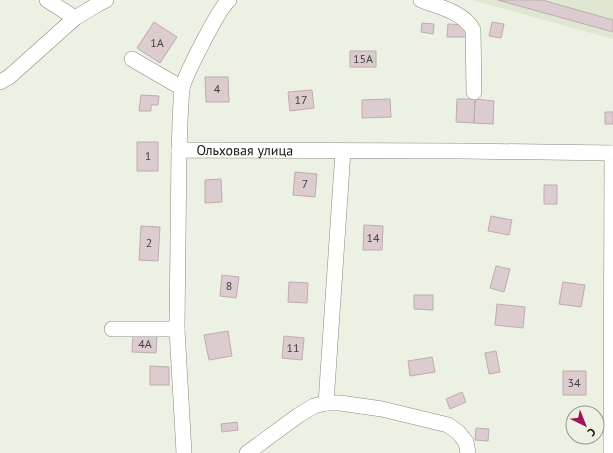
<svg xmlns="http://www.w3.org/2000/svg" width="613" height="453" font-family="'PT Sans',sans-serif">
<rect width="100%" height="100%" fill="#edf1e3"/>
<path fill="#dfe6d1" d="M472,0H613V39Z"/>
<path fill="#dcccd0" stroke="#bcacb1" d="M498,0H542L613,20V32Z
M154,22L177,37L160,63L137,48Z
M492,22L504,24L501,38L489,36Z
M422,23L434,24L433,34L421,32Z
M448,24L467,25L466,37H447Z
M350,51H376V67H350Z
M205,77H228L229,102H206Z
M312,90L314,108L290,111L288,92Z
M141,95L159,96L158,105H151V111H139Z
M390,99L391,117L362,118V100Z
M457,99H475L474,123L456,122Z
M475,99L494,101L493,124L474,123Z
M605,112H613V124H605Z
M137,142H158V171H137Z
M295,172L317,174L315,197L293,195Z
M221,179L222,202L205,203V180Z
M544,185H557V204H544Z
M491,216L512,220L509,235L488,231Z
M364,225L383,226L382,250H363Z
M141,226L160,227L158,261L139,260Z
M496,266L510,269L504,292L490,288Z
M222,275L239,277L236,298L220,296Z
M289,282L308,283L307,303L288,302Z
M563,282L585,285L581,307L559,304Z
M414,295H433V310L414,309Z
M497,304L525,307L523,328L495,325Z
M228,331L232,356L209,360L204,335Z
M133,335L157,336L156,353L132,352Z
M284,336L304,338L302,360L282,358Z
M496,351L500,372L489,374L485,353Z
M432,357L435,372L410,376L408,361Z
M150,366L169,367V385H150Z
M563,371H586V395H563Z
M462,392L466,402L450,409L446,399Z
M237,422L238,430L222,432L221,424Z
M476,428L489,429L488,441L475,440Z"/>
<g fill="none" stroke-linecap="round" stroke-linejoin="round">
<defs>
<g id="minor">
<path d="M47,0L75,18"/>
<path d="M421,0C439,7 464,12 473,30L474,92"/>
<path d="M132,59L182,88"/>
<path d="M0,82L9,77L75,18L98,4L106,0"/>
<path d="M179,150C180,130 180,109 182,89C184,77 219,8 229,0"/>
<path d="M112,329H177"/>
<path d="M326,403L343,151"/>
<path id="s1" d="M184,453L177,329L179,150L462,151L613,153"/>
<path d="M247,453L299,415L314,406L326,403H340L382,409L448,425L458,432L466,442L468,453"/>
<path d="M611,453L612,153"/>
</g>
</defs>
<use href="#minor" stroke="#878b7f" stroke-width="16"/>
<use href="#minor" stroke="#fff" stroke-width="15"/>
</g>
<g text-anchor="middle" stroke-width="3" stroke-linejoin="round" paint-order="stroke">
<g font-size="12" fill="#44413e">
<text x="157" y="47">1А</text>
<text x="363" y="63">15А</text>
<text x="217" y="93">4</text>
<text x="301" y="104">17</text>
<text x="148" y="160">1</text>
<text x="305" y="188">7</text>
<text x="373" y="242">14</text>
<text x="149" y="247">2</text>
<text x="229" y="290">8</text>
<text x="145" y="348">4А</text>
<text x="293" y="352">11</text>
<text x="574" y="387">34</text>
</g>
<g font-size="14" fill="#12130e" stroke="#edf1e3">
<text dy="5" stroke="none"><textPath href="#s1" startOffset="369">Ольховая улица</textPath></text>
</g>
</g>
<g transform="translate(585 425) rotate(137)"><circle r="19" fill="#edf1e3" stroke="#95988e"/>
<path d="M0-3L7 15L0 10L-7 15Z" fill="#a0125a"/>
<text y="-6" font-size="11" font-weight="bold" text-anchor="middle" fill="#12130e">С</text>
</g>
</svg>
